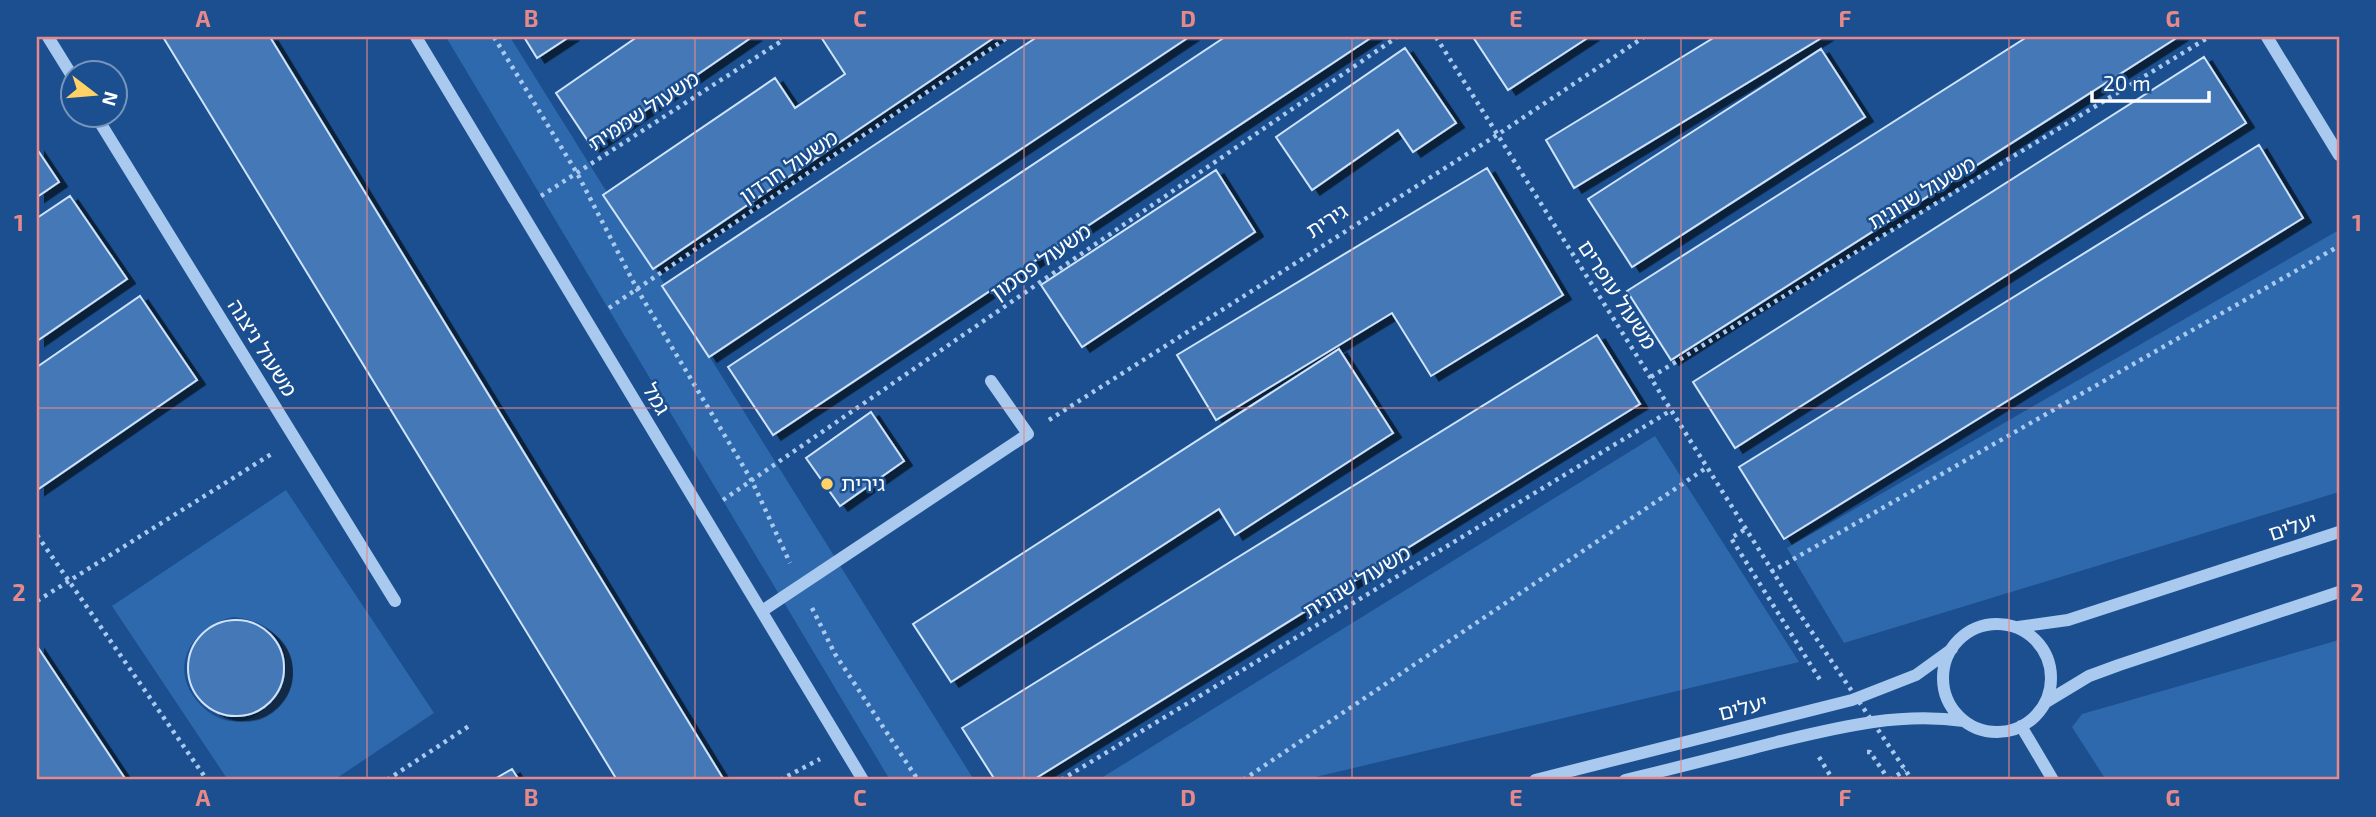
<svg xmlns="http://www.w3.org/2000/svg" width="2376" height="817" font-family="'Exo 2','Noto Sans Hebrew',sans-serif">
<defs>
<filter id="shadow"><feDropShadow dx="8" dy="4.5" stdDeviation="0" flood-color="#0009"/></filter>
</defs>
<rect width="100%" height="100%" fill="#1b4f8f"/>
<path fill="#2e69ad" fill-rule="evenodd" d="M446,37H510L974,780H890Z
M2339,230V492L1844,643L1787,548Z
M1655,436L1799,662L1303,780H1098Z
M286,490L434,713L334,780H228L112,606ZM233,617C342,628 259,774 197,701C167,665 194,626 233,617Z
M2339,640V780H2106L2072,727L2082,714Z"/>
<path fill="#4478b7" stroke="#cfe3fa" stroke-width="2" filter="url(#shadow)" d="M163,37H270L724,780H617Z
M524,37H569L537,58Z
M637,37H752L592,147L556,93Z
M821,37H995L653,269L603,195L775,78L795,108L845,74Z
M1037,37H1189L709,357L662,286Z
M1225,37H1372L773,435L728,367Z
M1473,37H1589L1508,90Z
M1715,37H1823L1574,188L1546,140Z
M2027,37H2178L1671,360L1627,291Z
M1405,48L1456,123L1413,152L1398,130L1312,190L1276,137Z
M1821,49L1865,117L1632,267L1588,199Z
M2204,57L2246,123L1735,448L1693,382Z
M2259,145L2303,218L1784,539L1739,467Z
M37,149L59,182L37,197Z
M1487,168L1563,295L1431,376L1392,313L1216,420L1177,355Z
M1216,170L1255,232L1082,347L1041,285Z
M70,196L127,279L37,341V218Z
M140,296L197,380L37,490V367Z
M1597,335L1640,404L1033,780H995L962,728Z
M1339,349L1393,433L1235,535L1219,509L951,682L913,624Z
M871,412L904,461L840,506L806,458Z
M188 668a48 48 0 1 1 96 0a48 48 0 1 1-96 0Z
M37,646L126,780H37Z
M512,769L519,780H493Z"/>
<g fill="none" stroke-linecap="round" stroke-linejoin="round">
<path stroke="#a9c9ee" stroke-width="4.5" stroke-dasharray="3.5 5" stroke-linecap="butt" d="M494,37L577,173L637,289L752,481L790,563
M1436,37L1797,610
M541,196L783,40L781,37
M609,308L1008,37
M1651,377L2209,37
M1049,420L1497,135L1644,37
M723,500L1397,37
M1744,530L1731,538L1822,683
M37,535L207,780
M1771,572L2339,246
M37,601L273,453
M812,608L835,654L918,780
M1867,752H1870L1889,780
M1819,757L1833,780
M387,780L472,724
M780,780L820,759
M1061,780L1670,411
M1243,780L1706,468
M1890,780L1905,770"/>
<path stroke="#a9c9ee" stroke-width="12" d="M48,37L74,79
M416,37L863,780
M2267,37L2339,155
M96,116L395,601
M762,611L1028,434L991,381
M1943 678a54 54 0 1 1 108 0a54 54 0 1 1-108 0Z
M2018,627L2068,620L2339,532
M2046,702L2089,676L2119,665L2339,592
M2021,726L2053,780
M1535,780L1852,700L1916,675L1952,649
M1625,780C1676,768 1726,755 1777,742C1840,727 1899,712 1964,721"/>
<path stroke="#a9c9ee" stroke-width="4.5" stroke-dasharray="3.5 5" stroke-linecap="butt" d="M1797,610L1912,780"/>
</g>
<path fill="none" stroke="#e88989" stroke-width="2" stroke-opacity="0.55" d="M367,37V780M695,37V780M1024,37V780M1352,37V780M1681,37V780M2009,37V780M37,408H2339"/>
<circle fill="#ffd166" stroke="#1b4f8f" stroke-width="2.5" cx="827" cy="484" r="7"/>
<g text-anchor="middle" stroke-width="5" stroke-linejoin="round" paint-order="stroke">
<g font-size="21" fill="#fff" stroke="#1b4f8f">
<text transform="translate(644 111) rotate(-33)" y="7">משעול שממית</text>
<text transform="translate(789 167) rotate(-34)" y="7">משעול חרדון</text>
<text transform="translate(1922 193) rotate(-31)" y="7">משעול שנונית</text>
<text transform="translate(1327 221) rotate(-33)" y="7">גירית</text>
<text transform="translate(1041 262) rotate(-35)" y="7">משעול פסמון</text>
<text transform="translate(1617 295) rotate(57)" y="7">משעול עופרים</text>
<text transform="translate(262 348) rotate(58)" y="7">משעול ניצנה</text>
<text transform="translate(656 399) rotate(59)" y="7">גמל</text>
<text transform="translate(2293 527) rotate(-18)" y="7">יעלים</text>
<text transform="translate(1357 582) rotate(-31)" y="7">משעול שנונית</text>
<text transform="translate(1743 708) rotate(-14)" y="7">יעלים</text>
</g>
<g font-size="21" fill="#fff" stroke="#1b4f8f" text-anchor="start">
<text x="841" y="491">גירית</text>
</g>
</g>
<rect width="2376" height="817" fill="none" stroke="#1b4f8f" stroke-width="77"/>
<g transform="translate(94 94) rotate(106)"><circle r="33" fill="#1b4f8f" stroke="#7695bc" stroke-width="2"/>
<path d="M0-5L12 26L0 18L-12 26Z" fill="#ffd166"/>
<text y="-10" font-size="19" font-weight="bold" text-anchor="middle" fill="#ffffff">N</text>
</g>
<path d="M2092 91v10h117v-10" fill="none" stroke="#ffffff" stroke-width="3.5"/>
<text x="2103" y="91" font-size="21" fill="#ffffff" stroke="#1b4f8f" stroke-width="5" paint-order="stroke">20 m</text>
<rect x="38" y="38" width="2300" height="740" fill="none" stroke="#e88989" stroke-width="2.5"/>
<g font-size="23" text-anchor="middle" font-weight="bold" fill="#e88989">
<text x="203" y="27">A</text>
<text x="531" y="27">B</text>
<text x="860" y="27">C</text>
<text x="1188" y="27">D</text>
<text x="1516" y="27">E</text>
<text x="1845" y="27">F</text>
<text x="2173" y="27">G</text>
<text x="19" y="231">1</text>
<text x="2357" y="231">1</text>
<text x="19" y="601">2</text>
<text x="2357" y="601">2</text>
<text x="203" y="806">A</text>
<text x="531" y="806">B</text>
<text x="860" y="806">C</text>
<text x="1188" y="806">D</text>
<text x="1516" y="806">E</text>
<text x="1845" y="806">F</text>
<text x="2173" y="806">G</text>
</g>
</svg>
